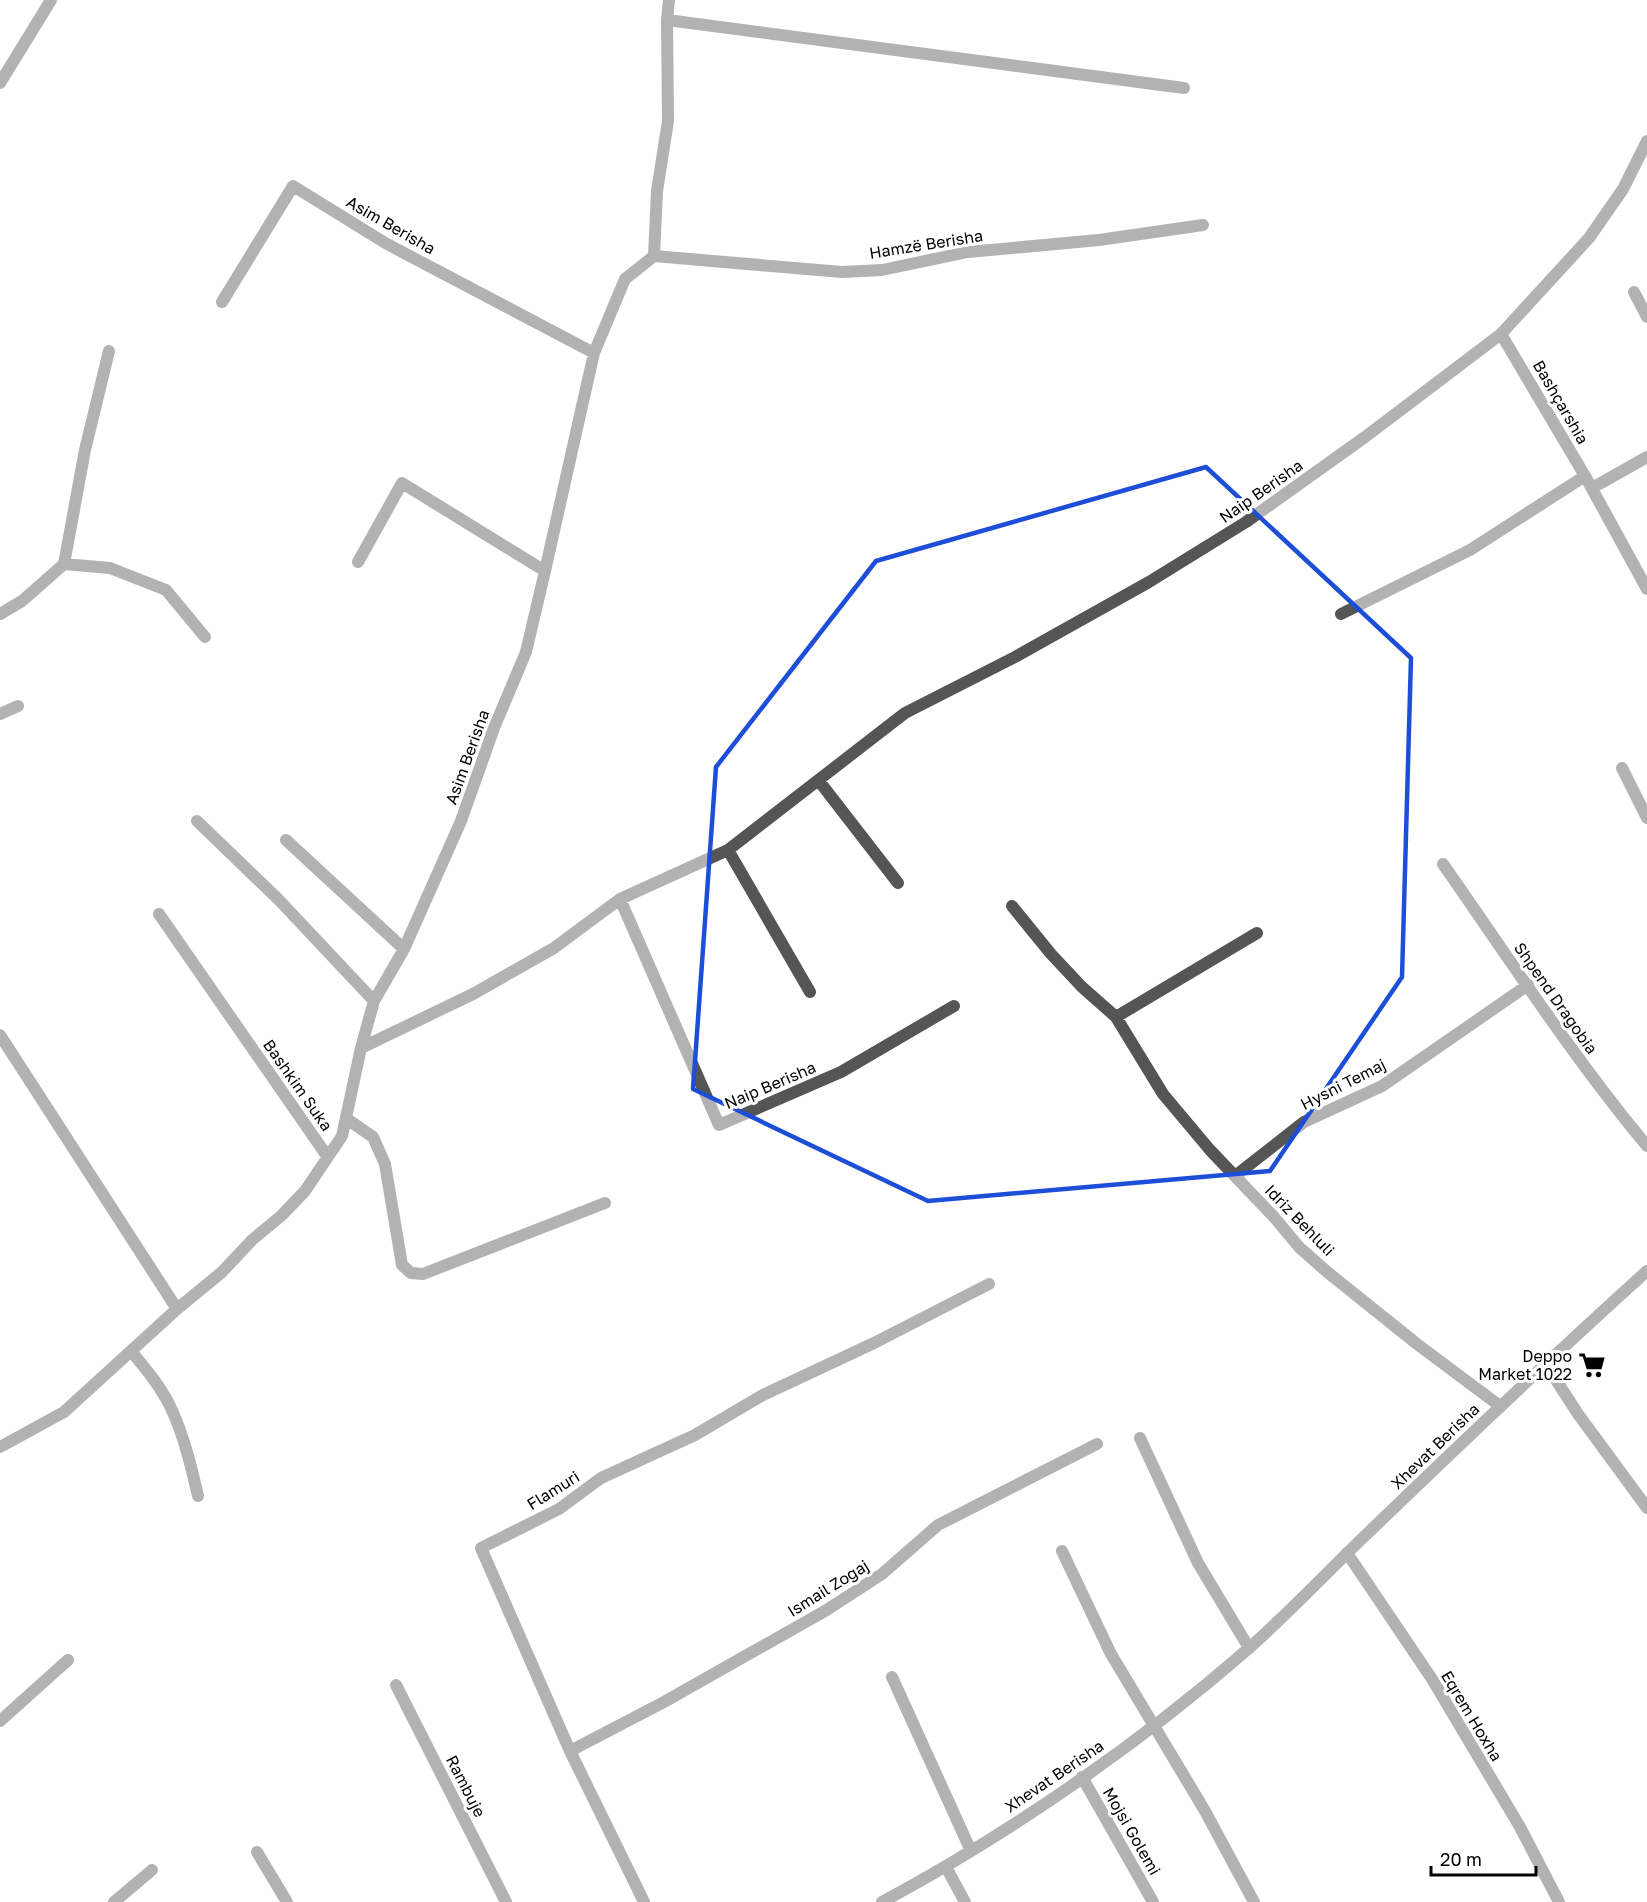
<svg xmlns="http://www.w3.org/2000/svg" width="1647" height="1902" font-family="'Golos Text',sans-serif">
<rect width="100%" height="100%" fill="#fff"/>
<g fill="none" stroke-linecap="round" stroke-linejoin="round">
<path stroke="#555" stroke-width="12" d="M0,714L18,706"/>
<path stroke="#555" stroke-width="12" d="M667,20L1184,88
M0,83L51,0
M654,256L842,272L882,270L968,252L1099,240L1203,225
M1634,292L1647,317
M222,302L293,186L387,244L594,353L545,571
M1501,334L1585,476L1647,589
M594,353L625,279L654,256L657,191L668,121L667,20L669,0
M1592,488L1647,457
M64,564L85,450L109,351
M0,614L22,601L64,564L110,568L166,590L205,637
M1341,614L1470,550L1585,476
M1622,768L1647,818
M819,781L898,883
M197,821L279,900L374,1001
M286,840L404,949
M728,850L810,992
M1443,864C1510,960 1573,1057 1647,1146
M620,899L719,1125L841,1072L954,1006
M1012,906L1051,954L1082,987L1116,1017L1163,1094L1210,1150L1274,1217L1299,1247L1326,1271L1417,1344L1500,1406
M159,914L327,1156
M1116,1017L1257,933
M0,1035L177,1309
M361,1048L473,994L554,948L620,899L728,850L905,713L1015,657L1149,582L1246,522L1365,437L1501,334L1589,238L1623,189L1647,141
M347,1119L373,1137L385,1164L402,1265L411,1273L423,1274L605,1203
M1235,1176L1304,1122L1382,1086L1528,985
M131,1351C146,1369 161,1387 171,1408C184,1436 191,1466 198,1496
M1545,1363L1578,1414L1647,1508
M1140,1438L1198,1563L1249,1648
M0,1447L64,1412L177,1309L222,1272L252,1240L281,1216L305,1191L342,1136L361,1048L374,1001L404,949L461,821L494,728L526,652L545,571L402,483L358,562
M1062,1551L1111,1654L1205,1811L1254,1902
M1347,1553L1432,1679L1520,1827L1559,1902
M892,1677L971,1851
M396,1685L506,1902
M0,1721L68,1660
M570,1751L664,1702L825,1611L882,1574L938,1525L1097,1444
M1082,1777L1153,1902
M257,1852L287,1902
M946,1867L965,1902
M114,1902L152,1870
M644,1902L570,1751L481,1548L559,1509L601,1478L695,1435L763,1395L874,1343L989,1284"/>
<path stroke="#555" stroke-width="12" d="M882,1902C1010,1833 1138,1745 1248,1649C1290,1612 1329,1570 1370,1531C1461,1443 1553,1356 1647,1271"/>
</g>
<path d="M0 0H1647V1902H0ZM1206,467L1411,658L1402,977L1270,1171L928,1201L693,1089L716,767L876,561Z" fill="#fff" fill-opacity=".55" fill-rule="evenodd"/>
<path fill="none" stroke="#1d4ed8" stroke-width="4.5" stroke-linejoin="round" d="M1206,467L1411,658L1402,977L1270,1171L928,1201L693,1089L716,767L876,561Z"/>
<defs>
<symbol id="supermarket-bare" viewBox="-9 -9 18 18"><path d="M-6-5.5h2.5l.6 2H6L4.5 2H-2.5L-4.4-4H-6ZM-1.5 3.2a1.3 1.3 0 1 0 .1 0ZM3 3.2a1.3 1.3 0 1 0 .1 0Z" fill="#000" stroke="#fff" stroke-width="2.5" paint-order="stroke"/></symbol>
</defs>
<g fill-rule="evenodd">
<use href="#supermarket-bare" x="1573" y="1346" width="38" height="38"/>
</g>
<g text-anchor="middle" stroke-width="6" stroke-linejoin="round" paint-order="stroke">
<g font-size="16" fill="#000" stroke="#fff">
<text transform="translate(391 225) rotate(30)" y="6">Asim Berisha</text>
<text transform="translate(926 244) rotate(-9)" y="6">Hamzë Berisha</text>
<text transform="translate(1561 402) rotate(60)" y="6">Bashçarshia</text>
<text transform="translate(1261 491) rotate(-35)" y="6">Naip Berisha</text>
<text transform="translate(467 757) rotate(-70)" y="6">Asim Berisha</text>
<text transform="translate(1556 998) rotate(55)" y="6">Shpend Dragobia</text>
<text transform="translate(1343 1084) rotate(-27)" y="6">Hysni Temaj</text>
<text transform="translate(298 1085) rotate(55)" y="6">Bashkim Suka</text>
<text transform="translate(770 1085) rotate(-23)" y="6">Naip Berisha</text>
<text transform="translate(1300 1220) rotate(46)" y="6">Idriz Behluli</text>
<text transform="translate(1435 1446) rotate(-44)" y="6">Xhevat Berisha</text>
<text transform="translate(553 1490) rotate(-32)" y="6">Flamuri</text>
<text transform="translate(828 1588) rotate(-32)" y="6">Ismail Zogaj</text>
<text transform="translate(1472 1716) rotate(59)" y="6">Eqrem Hoxha</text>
<text transform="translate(1054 1776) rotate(-34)" y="6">Xhevat Berisha</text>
<text transform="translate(466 1786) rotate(63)" y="6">Rambuje</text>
<text transform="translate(1132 1831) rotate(60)" y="6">Mojsi Golemi</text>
</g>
<g font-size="16" fill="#000" stroke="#fff" text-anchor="end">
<text x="1572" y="1362">Deppo<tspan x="1572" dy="18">Market 1022</tspan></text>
</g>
</g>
<path d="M1431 1866v9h105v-9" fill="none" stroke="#000000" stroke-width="3"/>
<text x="1440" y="1866" font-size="18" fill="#000000" stroke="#ffffff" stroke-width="4.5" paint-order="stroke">20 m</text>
</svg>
